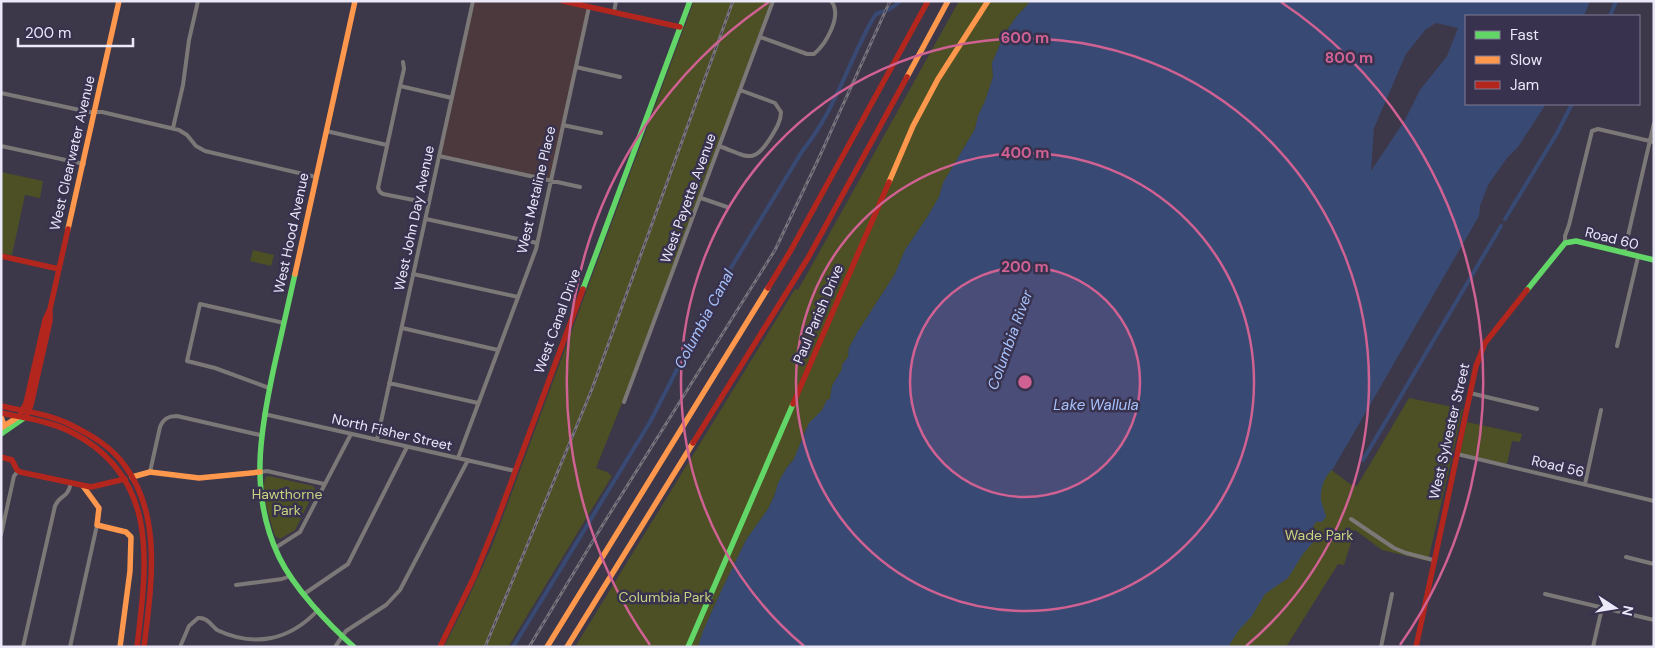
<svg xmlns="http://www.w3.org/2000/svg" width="1655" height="648" font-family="'DM Sans',sans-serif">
<rect width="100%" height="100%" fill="#3c3849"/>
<path fill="#4c393d" d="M473,1H563L589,7L551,180L439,156Z"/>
<path fill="#4c5024" d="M694,1H771L622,403L596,468L607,472L612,476L508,647H444L467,601L492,546Z
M959,1H1031L1017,16L1005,33L992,63L993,77L985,101L978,116L975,129L943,183L939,197L928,216L905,250L895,274L857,333L849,348L848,357L842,365V369L832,386L830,399L827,400L822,410L805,431L795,458L787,467L768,509L746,540L711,613L698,647H575L795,289L798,290L802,283Z
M1,172L43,181L40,198L25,195L12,255L1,253Z
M253,250L274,255L271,266L250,261Z
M1409,398L1463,409L1428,561L1382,550L1355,530L1344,565L1338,564L1286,647H1211L1325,465L1350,484L1357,486Z
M1467,422L1522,434L1520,442L1512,441L1507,464L1460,453Z
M269,476L313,486L315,490L295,530L280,539L275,536C271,523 259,488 266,477Z"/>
<path fill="#384a73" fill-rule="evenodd" d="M1031,1H1590L1584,16H1466V104H1546L1518,147L1507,158L1488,185L1480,206L1479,216L1333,469C1324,476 1320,490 1321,500C1322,506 1325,511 1326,517L1322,522H1316L1312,529L1315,534L1314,541L1303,554L1288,578L1265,594L1252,616L1239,630L1228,647H698L703,631L723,587L746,540L768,509L774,497L778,483L787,467L793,461L809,423L822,410L827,400L830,399L832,386L842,369V365L848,357L849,348L857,333L895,274L905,250L928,216L939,197L943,183L975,129L978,116L985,101L993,77L992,63L1005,33L1017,16ZM1436,23L1458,28L1447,56L1420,90L1405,120L1371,171L1374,128L1406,54L1426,29Z"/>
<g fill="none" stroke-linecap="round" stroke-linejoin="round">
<path stroke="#384a73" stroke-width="4" d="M1610,16L1616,1
M1505,219L1556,135L1572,104
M1363,460L1501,226
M513,647L650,422L721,284L803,150C834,112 848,64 871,22L876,14L890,9L901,1"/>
<path stroke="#7c7877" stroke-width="4" d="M614,12L616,1
M760,37L807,54H814C826,44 843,15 831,1
M403,62L404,69L400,86L378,188L380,192L383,194L429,203
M576,67L620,77
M400,86L452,98
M1,93L89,112H102L179,130L187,135L196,146L205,151L316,177
M563,125L601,133
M173,128L183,85L189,40L198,1
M326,131L387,145
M1,146L84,164
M719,146C747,156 753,166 771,137C776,129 781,121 781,112L775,103L740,90
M439,156L580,187
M701,198L727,207
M426,219L537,243
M1565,243V236L1569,225L1592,131L1598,129L1654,142
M1624,253L1654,123
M413,274L518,297
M402,328L498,350
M1617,346L1638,257
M389,383L478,403
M269,388L215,368L187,361L200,304L284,323
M1470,393L1537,409
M624,402L773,1
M264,414L515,471
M377,440L473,1
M1457,454L1654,501
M458,458L536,249L589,7
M150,472L160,427C163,419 168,416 177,416L260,435
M260,472L267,471L324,484
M1585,484L1601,410
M1351,519L1394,548L1406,553L1433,560
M1,535L14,476L18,471
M275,548L300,532L351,434
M1626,557L1654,564
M236,585L282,579L290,576
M304,594L348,564L407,447
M1545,594L1654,620
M23,647L55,506C60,494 67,500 71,483
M70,647L97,525
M180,647L189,626L198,618C207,617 211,625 217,630C255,648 290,640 318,610
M335,647L346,631L386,605L400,590L468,460
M1381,647L1392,594
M1593,647L1602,608"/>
<path stroke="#63d668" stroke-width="5.5" d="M295,274C288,305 281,336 274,367C260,432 249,494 279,557C294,588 328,624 354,647
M583,289L690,1
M1527,290L1565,243L1576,241L1654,260
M1,434L24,418
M688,647L793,404"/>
<path stroke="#ff974d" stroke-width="5.5" d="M907,77L948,1
M889,182L913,126L938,79L988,1
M68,229L119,1
M295,274L355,1
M1,417L3,422L1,427
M1,428L18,417
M132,477L150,472L199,478L260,472
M83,486L99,508L97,525L126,532L131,537L130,571L120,647
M547,647L768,288
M567,647L693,443"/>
<path stroke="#b3261e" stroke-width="5.5" d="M563,1L680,27
M1,256L59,269
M768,288L791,250L928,1
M793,404L889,182
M1,406C24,411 49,414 71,425C91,435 112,447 125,466C163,517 151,588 144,647
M1,413C24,418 50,421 71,432C160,477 147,563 137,647
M21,413L26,403L45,320L50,309L68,229
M27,415L31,405L50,321V311
M693,443L808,258L907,77
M1,457L12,460L17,470L20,472L91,487L125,479
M440,647L474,577L496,523L583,289
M1416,647L1476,366L1485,343L1527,290"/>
<defs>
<path id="rail" d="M485,647L592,389L733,1
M529,647L602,526L775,250L818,160L890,1"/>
</defs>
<use href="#rail" stroke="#78747b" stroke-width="3"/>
<use href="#rail" stroke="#38324f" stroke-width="1" stroke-dasharray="4" stroke-linecap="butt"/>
</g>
<circle cx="1025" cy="382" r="115" fill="#d06193" fill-opacity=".12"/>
<g fill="none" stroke="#d06193" stroke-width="2.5">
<circle cx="1025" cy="382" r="115"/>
<circle cx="1025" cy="382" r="229"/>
<path d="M804 646A344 344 0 1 1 1246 646"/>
<path d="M650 645A458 458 0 0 1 769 2M1281 2A458 458 0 0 1 1400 645"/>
</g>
<g text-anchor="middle" stroke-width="5" stroke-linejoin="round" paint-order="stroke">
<g font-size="14" fill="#ebe8fa" stroke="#38324f">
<text transform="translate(72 153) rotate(-77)" y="5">West Clearwater Avenue</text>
<text transform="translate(536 190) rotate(-77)" y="5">West Metaline Place</text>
<text transform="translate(688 198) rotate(-70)" y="5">West Payette Avenue</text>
<text transform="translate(414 218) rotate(-78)" y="5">West John Day Avenue</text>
<text transform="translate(291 233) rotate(-78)" y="5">West Hood Avenue</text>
<text transform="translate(1612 238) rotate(14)" y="5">Road 60</text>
<text transform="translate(818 314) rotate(-67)" y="5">Paul Parish Drive</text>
<text transform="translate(557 321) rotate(-70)" y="5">West Canal Drive</text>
<text transform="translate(1449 431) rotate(-77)" y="5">West Sylvester Street</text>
<text transform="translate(392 432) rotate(13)" y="5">North Fisher Street</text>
<text transform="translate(1558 466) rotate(13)" y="5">Road 56</text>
</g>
<g font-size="14" fill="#c8d27f" stroke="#38324f">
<text x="287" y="499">Hawthorne<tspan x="287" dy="16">Park</tspan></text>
<text x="1319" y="540">Wade Park</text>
<text x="665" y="602">Columbia Park</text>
</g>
<g font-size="15" font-style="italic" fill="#a8c3fc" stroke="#38324f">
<text transform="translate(704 319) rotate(-62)" y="5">Columbia Canal</text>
<text transform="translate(1010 340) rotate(-70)" y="5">Columbia River</text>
<text x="1096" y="410">Lake Wallula</text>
</g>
</g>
<circle cx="1025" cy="382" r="8" fill="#d06193" stroke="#38324f" stroke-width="2.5"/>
<g font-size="15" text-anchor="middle" font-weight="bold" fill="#d06193" stroke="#38324f" stroke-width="5" stroke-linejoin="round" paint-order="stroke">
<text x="1025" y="43">600 m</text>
<text x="1349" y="63">800 m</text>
<text x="1025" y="158">400 m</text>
<text x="1025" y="272">200 m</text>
</g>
<rect width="1655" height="648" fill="none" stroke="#ebe8fa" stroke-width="5"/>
<rect x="1465" y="15" width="175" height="90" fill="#38324f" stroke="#807b93"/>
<rect x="1475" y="31" width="25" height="8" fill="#63d668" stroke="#807b93"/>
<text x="1510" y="40" font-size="15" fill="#ebe8fa">Fast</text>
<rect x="1475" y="56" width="25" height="8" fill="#ff974d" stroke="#807b93"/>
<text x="1510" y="65" font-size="15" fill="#ebe8fa">Slow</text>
<rect x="1475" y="81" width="25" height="8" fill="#b3261e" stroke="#807b93"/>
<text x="1510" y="90" font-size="15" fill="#ebe8fa">Jam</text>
<g transform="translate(1615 608) rotate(102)" stroke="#38324f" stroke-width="4" paint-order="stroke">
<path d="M0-4L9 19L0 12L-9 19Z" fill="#ebe8fa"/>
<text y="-8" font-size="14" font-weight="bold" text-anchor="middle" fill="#ebe8fa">N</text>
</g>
<path d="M18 38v8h115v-8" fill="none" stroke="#ebe8fa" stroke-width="2.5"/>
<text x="25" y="38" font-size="15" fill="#ebe8fa" stroke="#38324f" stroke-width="4" paint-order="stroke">200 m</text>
</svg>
